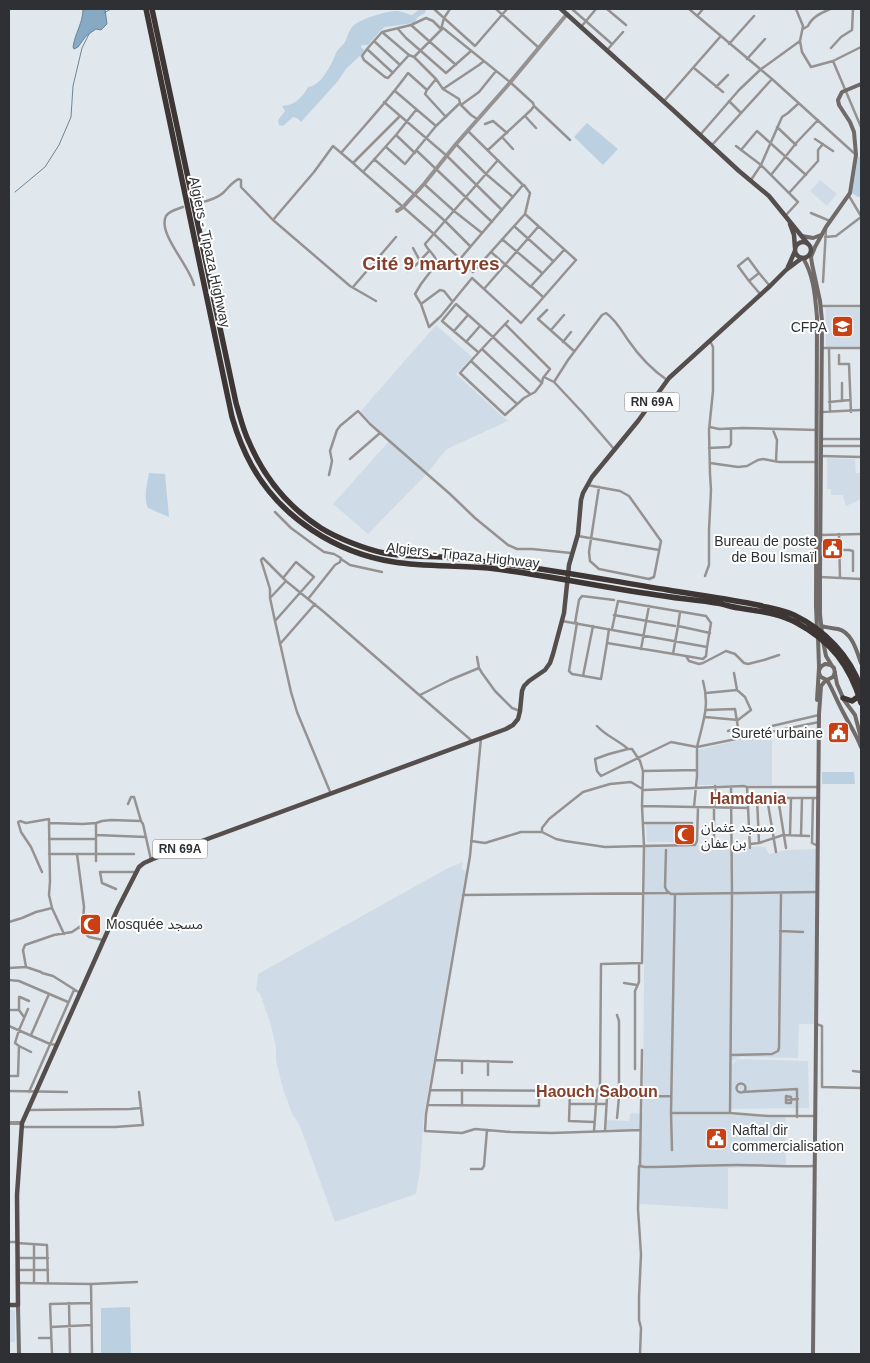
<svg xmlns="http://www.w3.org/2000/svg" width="870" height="1363" font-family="Arial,'Noto Sans Arabic',sans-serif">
<rect width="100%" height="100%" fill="#e0e8ee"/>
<path fill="#cfdce7" d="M820,180L837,194L827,206L810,191Z
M826,308H861V347H826Z
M436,325L472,357L456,374L508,421L447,449L423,478L368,534L333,504L390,440L359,413Z
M827,458L855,459L856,473H861V499L846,506L843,495H831V489H827Z
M772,732V785H698V750Z
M646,823H675V842H647Z
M645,844L765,847L769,854L787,850L816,849L814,1024H799L798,1058L741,1057L733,1060L732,1064L737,1059L808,1061L809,1108L731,1109V1115L785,1116L786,1166L728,1168V1209L640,1204L638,1166L642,1131L605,1129L606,1120L629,1121L630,1113L643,1114Z
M463,862L462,869L466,871L424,1115L420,1171L416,1194L335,1222L301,1129L298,1122L293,1116L283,1089L276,1061V1047L270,1022L260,994L256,990L258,974L448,868Z
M9,1310H15V1342H9Z"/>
<path fill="#bbd1e2" d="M420,9L426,10L425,13L418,17L414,23L385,27L380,31L368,45H362L361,47L364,50L363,53L346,69L338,81L301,122L297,118L293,117L283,126L279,125L278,120L285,111L282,106C295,105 302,98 308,87C321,86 332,64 336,53C338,48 344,45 346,40C348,35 349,30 353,26C360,19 386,11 397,11C402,11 407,14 412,15Z
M587,123L618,149L603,165L574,137Z
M858,157H861V197H858L852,193Z
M149,473L165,474L169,517L148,508C143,498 147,484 149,473Z
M822,772H854L855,784H822Z
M130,1307L131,1354H101V1308Z"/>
<path fill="#87a9c4" stroke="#6c8598" d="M83,9H105L107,24L101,30L96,29L86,36L78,47L74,49L73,47C75,33 83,23 83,9Z"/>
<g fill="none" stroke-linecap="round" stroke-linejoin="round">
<path stroke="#6c8598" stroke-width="1" d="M104,13L111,9
M15,192L45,167L59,145L71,117L73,86L82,48L89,34"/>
<path stroke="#969291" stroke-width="2.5" d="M434,9L475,46L507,9
M496,9L539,48
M572,9L612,44
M607,9L626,25
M689,9L772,79L855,154
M796,9L803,26L800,41L802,52L811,67L833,61L861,47
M697,16L703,9
M411,25L456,65
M581,27L596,9
M398,29L406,38L446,73L471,51
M803,29L808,26C812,17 821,13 830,9
M382,32L409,55
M374,41L400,65
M729,44L754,16
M831,48L841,37L852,30L853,9
M367,49L362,56L364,60L385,77L388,78L409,55L414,57L436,79L443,89L459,99L460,103L436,126L405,164L386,147
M608,49L623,32
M414,57L443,28L510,82L533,103L534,106L531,110L488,150
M747,59L765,39
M833,61L861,127
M694,68L723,92
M393,73L367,49L382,32L411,25L426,18L433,21L441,29L444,18L450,9
M716,87L728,75
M443,89L479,65L484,61
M427,90L425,94L446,117
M395,91L436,126
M664,101L720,37
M729,101L741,113
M384,102L447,156L502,210
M461,105L479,92L496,71
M461,105L471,115L477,119
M534,106L570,140
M525,116L536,128
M485,124L493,121L507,133
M777,127L796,145
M396,135L415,153
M700,135L739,90L760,70L800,41
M502,137L513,149
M815,139L833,151
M456,144L486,174L513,197
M712,145L772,79
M736,146L761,165L798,202L786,215
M741,150L757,131L806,175
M417,151L492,222
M341,153C363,127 388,101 408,73L427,90L436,79
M374,159L445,221L470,246
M498,160L425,244C428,251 436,255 437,263L421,284L415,294L421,304L429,327L441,316L472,278L521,323L576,260L525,214
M353,163L400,116
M363,172L396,135L416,110
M771,175L797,142L818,120
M751,180L761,165L782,117L788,113L799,103
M424,184L454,211L482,233
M789,193L818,161V150L823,144
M849,196L861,216
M199,203C208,201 216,199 223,193C229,187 232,182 239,179L241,180V187L273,220L314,172L333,146L353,163L363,172L434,234L460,259L523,185L469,132
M183,207C177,209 169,211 166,216C157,233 190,266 194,285
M811,213L830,221
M273,220L350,286L376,301
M514,226L553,261
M825,237L836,236L861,217
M502,239L542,273
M413,248L420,261
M491,252L531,287
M460,259L473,272L525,214L530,193L524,185
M408,271L417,264L429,251
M749,281L738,266L748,258L759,273
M823,282L826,229
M353,287L396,237
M484,289L538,227
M761,295L749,281L759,273L769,285
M543,297L531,286L564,250
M421,304L440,290L444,291L452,301
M821,306H861
M547,310L538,319L574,351
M505,324L550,369L543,378L542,383L535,392L524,398L505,415L460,373C476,355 492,338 508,321
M551,330L564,315
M454,331L468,315
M466,342L480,326
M563,342L571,332
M822,348H861
M829,348L830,412
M482,349L530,394
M478,352L442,321L456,304L493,337L542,383
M839,355V364H849L851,412
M471,361L517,404
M544,377L554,382L583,413L614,449
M554,382L568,360L602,315L606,313C615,319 622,331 628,340C639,356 651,369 667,380
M842,383V401
M829,402L850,400
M821,412L861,410
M710,427L719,429L743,428L817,430
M773,430L777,440L776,461
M821,439H861
M821,446H861
M709,448L729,447L731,444V429
M821,456L861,457
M350,459L380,433
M710,463L738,467L747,466L758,460L763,459L779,462H816
M329,475L332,461L330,451L337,430L340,426L358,411L370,424L450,494L475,518L508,545L517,549H532L571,553
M587,485L620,491L629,496L661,541L654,577L649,579L599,569L590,561L589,552L599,487
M275,512L291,528L314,545L324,552L334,554L341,558L340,562L335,565L308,599
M839,534L840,578
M820,535L861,534
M578,536L659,550
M839,550H849L853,551V571
M341,559L350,565L382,572
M705,576L709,565V530L711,490L710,474L709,430L713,391V347L710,341
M820,577L861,579
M271,597L286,581
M614,615L675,626
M275,621L314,577L296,562L283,578
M562,621L707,647L706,656L703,659L686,656
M575,623L579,600L582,596L614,600
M577,623L569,671L572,674L601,679L607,643
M678,626L680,612
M609,629L607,643L686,656L689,661L699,664L703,663L726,651L735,654L744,663L748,664L764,660L779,655
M612,629L618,601L706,616L711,623L707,647
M280,644L315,604
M641,649L649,606
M673,654L678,626L710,633
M477,657L479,668L482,673L495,691L512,708L520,711
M583,676L593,626
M706,693L737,690
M420,695L450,680L479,668
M706,710L735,709L738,728L728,731
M705,717L738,720L751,710L745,697L737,690L734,673
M597,726C606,736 618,740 628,749L609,754L595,759L597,771L601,776L671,742L697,747C703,722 710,706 703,681
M772,726L819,715
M481,738L470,856L426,1114L425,1131L462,1133L475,1129L511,1132L552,1133L640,1130
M628,749H632L640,761L643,771L642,806L644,846L695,845L697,841L698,807
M643,771L697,770
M747,787L750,848
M331,794L297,712L291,692L275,621L270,598V589L261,560L263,558L286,581L324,612L472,741
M748,798H818
M757,798L759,843
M767,798L776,852
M778,798L786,848
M813,798L812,843L818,846
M128,804L131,797H134L141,821L143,824L151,860
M642,806L748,808
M694,807L697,776V747L819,722
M643,823H692
M542,832V828L549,819L583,792L610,784L631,782L644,790L744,786L747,787H818
M96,835L146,837
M790,835L791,798
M801,836L802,798
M49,839H95
M471,841L485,843L521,832H542L556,839L565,841L605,847L644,846L642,963L601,964L600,1086L597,1091L594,1131
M750,844L759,843L783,835L809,836
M714,845V807L716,794L715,786
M666,850L665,887L667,891L671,894L817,892
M49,854H134
M77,854L84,907L83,921L81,926L72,932L54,935L25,945L23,950L26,967L41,972L42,973L53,976L80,993
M96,861V823
M42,872L31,847L21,832L18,822L20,821L26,823L49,819V823
M116,889L102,883L100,872H136
M463,895L669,893
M9,922L22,918L36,912L52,908
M79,927L89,937L103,940
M780,931L803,932
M64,934L52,908L49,895L50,881L49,823L83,824L96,823L102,821L111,820L141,821
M9,968L26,967
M9,980L19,981L68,1002
M624,983L637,985
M28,1009L19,1030L15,1043L19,1046L31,1052
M9,1010H19
M617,1015L619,1021V1097L671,1096
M24,1017L19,1010V997H20L29,1001
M816,1024L822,1026V1087L861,1088
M9,1026L50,1044L57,1045
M31,1035L49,994
M642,1050L640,1166L645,1167C675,1167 706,1165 737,1165C763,1165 788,1167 814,1166
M731,1055L772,1054L778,1051L779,1048L781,894
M436,1060L512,1062
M635,1069V991L639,982V964
M853,1071L861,1072
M462,1073V1061
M488,1075V1061
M9,1076H18L19,1046
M736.5 1088a4.5 4.5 0 1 1 9 0a4.5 4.5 0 1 1-9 0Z
M431,1090L597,1091
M462,1090V1106
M9,1091L67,1092
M570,1091L569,1121L594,1122
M29,1092L74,990
M743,1092L797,1089V1117
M786,1100V1096L791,1097V1103H786V1100L798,1099
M570,1104H606
M429,1105L539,1106V1091
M28,1110L130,1109L141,1108
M671,1113H730L768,1116H815
M730,1113L732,894L731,787
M22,1127H115L143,1125L139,1092
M605,1131L607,1097H619L617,1118
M672,1150L671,1113L675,894
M639,1166L638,1209L641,1254L639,1298V1320L641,1328L640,1354
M471,1169H482L484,1166L487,1130
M9,1242H17
M17,1243L47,1245L48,1283
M19,1258H48
M19,1270H48
M19,1283L91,1284L137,1282
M34,1283V1245
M91,1284L92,1354
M69,1303L70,1354
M51,1327L91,1325
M39,1338H51
M52,1354L50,1304L91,1303"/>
<path stroke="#969291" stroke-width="4" d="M397,211L403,207L424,184L456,144L508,85L567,14
M9,1123H22"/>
<path stroke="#706a68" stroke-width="4" d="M802,236L813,238L821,235
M803,258C814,276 815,296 817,317L816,606L817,630
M822,626C827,628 833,628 838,629C852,632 857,652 861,663
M822,634L820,614V577L822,321L820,301L812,264L811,257L815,247L826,227L850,193L856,155L854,132L850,122L839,105L838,100L842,92L861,84
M823,641L826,656L832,666
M835,672L833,677L827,680L821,677C817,672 819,667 825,664L831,665L834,668L837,684L844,700L855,715L861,738
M827,680C833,690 837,701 843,712C849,724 856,734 861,747
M817,700L819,667L818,637
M18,1305L19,1354
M813,1354L819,714L821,686L826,680"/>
<path stroke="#554e4c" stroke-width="4.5" d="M561,9L673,110L739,171L769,196L808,244
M790,224L794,235L795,248
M795 250a8 8 0 1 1 16 0a8 8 0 1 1-16 0Z
M788,267L795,251
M9,1305H18L17,1195L22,1123L118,908L139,867L144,863L153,859L506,729L513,725L518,719L520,711L522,691L524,686L529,681L545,670L550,663L553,654L564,613L569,565L578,534L581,500L583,493L592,477L638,421L669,378L770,286L786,270L802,258"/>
<path stroke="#3e3634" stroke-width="5.5" d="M146,9L232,417C237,434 243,450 252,466C281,518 336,553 394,562C425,567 457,565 488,568C547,575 605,588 664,596C681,599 699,600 716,603C724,604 731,607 739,608C758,611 779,613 797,623C831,641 850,666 861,703
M152,9L236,403C240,416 243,430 249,442C264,477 288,507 321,528C337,538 365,549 384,553C404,557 424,556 444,557C455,558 467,559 478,561C542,567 605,580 668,590C698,595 728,599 758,605C770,608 783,610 794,615C825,630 850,656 861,688
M843,698L852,701L859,696"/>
</g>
<defs>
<symbol id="university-square" viewBox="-11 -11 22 22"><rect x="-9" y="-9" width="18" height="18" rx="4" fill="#c94015" stroke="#fff"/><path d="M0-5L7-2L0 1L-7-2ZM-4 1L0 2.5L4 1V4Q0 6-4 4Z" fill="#fff"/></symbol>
<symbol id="civic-square" viewBox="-11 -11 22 22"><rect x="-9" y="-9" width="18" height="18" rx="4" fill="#c94015" stroke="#fff"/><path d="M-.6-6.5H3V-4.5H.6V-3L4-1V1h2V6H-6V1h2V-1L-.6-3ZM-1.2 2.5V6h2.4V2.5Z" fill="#fff"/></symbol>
<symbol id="mosque-square" viewBox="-11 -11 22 22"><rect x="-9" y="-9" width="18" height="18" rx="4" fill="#c94015" stroke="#fff"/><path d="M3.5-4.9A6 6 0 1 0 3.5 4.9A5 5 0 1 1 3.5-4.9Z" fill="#fff"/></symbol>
</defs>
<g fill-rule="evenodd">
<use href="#university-square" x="830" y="314" width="25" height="25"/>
<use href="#civic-square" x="820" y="536" width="25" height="25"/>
<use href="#civic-square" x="826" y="720" width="25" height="25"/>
<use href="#mosque-square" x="672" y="822" width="25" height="25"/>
<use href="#mosque-square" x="78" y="912" width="25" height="25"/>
<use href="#civic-square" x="704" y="1126" width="25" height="25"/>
</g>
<g text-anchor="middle" stroke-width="4" stroke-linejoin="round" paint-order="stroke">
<g fill="#fff" stroke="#6d6e70" stroke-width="1">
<rect x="624.5" y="392.5" width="55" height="19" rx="4"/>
<rect x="152.5" y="839.5" width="55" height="19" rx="4"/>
</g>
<g font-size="12" font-weight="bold" fill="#2e3033">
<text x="652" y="406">RN 69A</text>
<text x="180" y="853">RN 69A</text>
</g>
<g font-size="14" fill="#2e3033" stroke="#fff">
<text transform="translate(210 252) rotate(78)" y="5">Algiers - Tipaza Highway</text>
<text transform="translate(463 555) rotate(6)" y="5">Algiers - Tipaza Highway</text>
</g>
<g font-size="14" fill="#2e3033" stroke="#fff" text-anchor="end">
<text x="827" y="332">CFPA</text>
<text x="817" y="546">Bureau de poste<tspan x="817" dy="16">de Bou Ismaïl</tspan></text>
<text x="823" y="738">Sureté urbaine</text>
<text x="701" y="832" text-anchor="start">مسجد عثمان<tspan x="701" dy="16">بن عفان</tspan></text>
<text x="106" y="929" text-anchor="start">Mosquée مسجد</text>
<text x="732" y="1135" text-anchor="start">Naftal dir<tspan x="732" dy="16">commercialisation</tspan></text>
</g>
<g font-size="16" font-weight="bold" fill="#85402d" stroke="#fff">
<text x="748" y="804">Hamdania</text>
<text x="597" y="1097">Haouch Saboun</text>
</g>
<g font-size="19" font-weight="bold" fill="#85402d" stroke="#fff">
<text x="431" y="270">Cité 9 martyres</text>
</g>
</g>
<rect width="870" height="1363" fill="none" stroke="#2e3033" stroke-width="20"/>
</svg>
